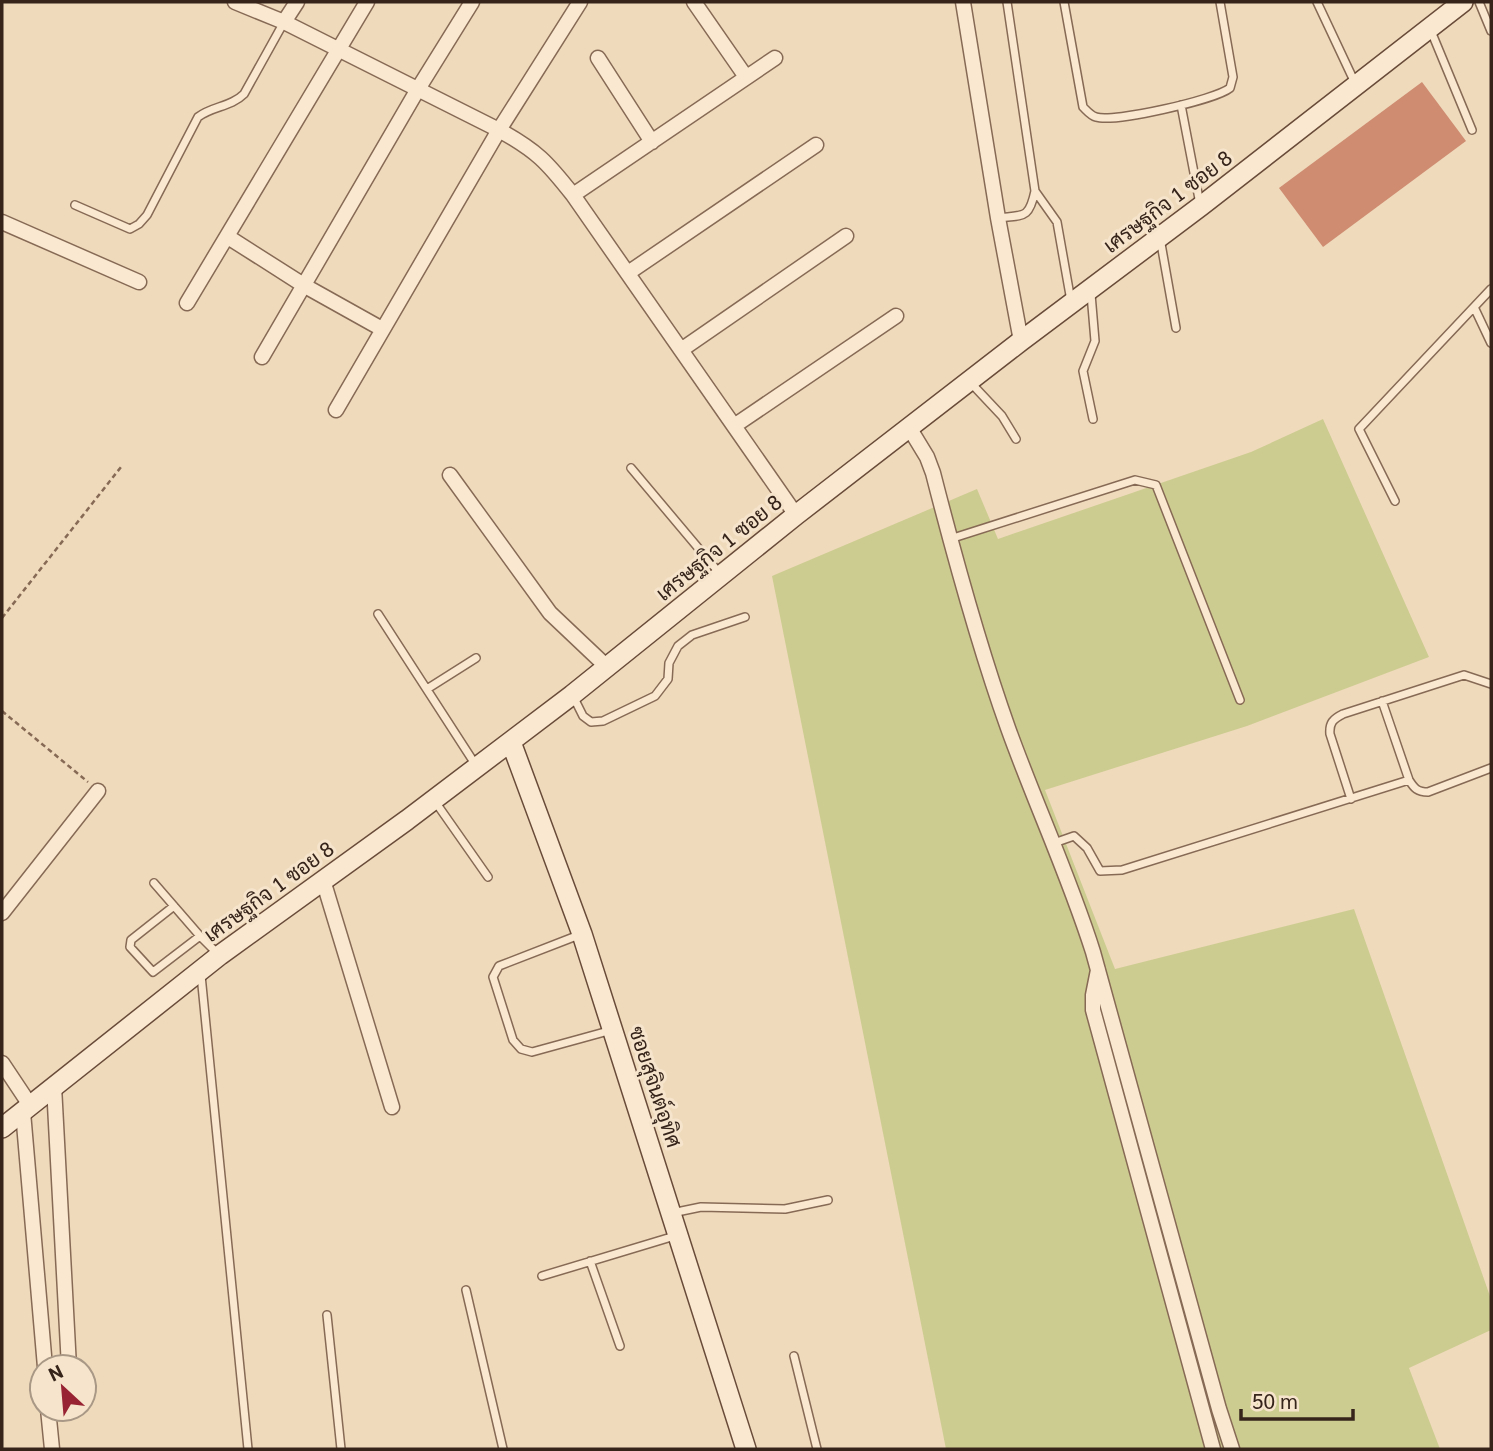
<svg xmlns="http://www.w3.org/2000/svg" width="1493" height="1451" font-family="Georgia,Sarabun,serif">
<rect width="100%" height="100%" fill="#efdabc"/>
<path fill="#cdcc90" d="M1323,419L1429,657L1247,726L1045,790L1115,969L1354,909L1491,1299V1330L1409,1368L1440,1449H946L772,576L977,489L998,539L1251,452Z"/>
<path fill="#cf8c71" d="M1422,82L1466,141L1323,247L1279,188Z"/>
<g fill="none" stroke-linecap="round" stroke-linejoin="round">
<defs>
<path id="lane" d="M1064,2L1083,107C1087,111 1091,116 1096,117C1113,123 1215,100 1230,88L1233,77L1220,2
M1317,2L1356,85
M1479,2L1491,31
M1431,31L1472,130
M1181,105L1200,204
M1035,191L1057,222L1071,301
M75,205L130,229L139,224L147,215L198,117C212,106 231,107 244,94L284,22
M998,218C1024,215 1029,219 1035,191L1007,2
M1160,238L1176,328
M1091,294L1095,341L1083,371L1093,419
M1474,307L1491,343
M970,382L1002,416L1016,439
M631,468L721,575
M1395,501L1359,429L1491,289
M950,539L1135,480L1156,485L1240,700
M378,614L477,767
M427,689L476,658
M573,696L583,716L591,722L603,721L655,696L668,679L669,663L678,646L692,635L745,617
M1382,701L1409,780C1414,788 1417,792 1428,792L1491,768
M1351,799L1330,734C1329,723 1333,719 1343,714L1464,675L1491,684
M434,800L488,877
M1054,843L1074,836L1087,848L1100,871L1122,870L1409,780
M154,883L200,936L219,955
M174,906L131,940L130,947L153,972L200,936
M579,935L499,966L493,977L513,1040L521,1049L532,1052L612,1030
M201,975L248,1449
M672,1213L701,1207L785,1209L828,1200
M590,1261L620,1346
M542,1276L678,1235
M466,1290L503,1449
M327,1315L341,1449
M794,1356L817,1449"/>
<path id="street" d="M235,2L284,22L499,130C537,151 547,162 573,195L796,515
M694,2L746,77
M963,2L998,218L1021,341
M284,22L297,2
M598,58L652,142
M573,195L775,58
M2,222L139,282
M228,237L305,286L382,329
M628,273L816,145
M187,303L367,2
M681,350L846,236
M262,357L418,89L472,2
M336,410L499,130L580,2
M734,426L896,316
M910,429L927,457L933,473C955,559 978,644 1008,728C1035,803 1069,876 1093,952L1219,1409L1232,1449
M450,475L550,613L607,667
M323,880L392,1107
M2,913L98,791
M1098,970L1093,995V1010L1213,1449
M2,1063L30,1105
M54,1086L69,1367
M23,1112L45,1367
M48,1409L52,1449"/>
<path id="secondary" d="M511,742L582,934L746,1449
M2,1128L220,955L407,820L572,695L796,515L1021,341L1201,206L1463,2"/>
</defs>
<use href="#lane" stroke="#876a55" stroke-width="10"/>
<use href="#street" stroke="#876a55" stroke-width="17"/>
<use href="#secondary" stroke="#694b39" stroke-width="22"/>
<path stroke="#876a55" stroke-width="2.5" stroke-dasharray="5 3.5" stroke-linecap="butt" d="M2,618L121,467
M2,711L88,782"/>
<use href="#lane" stroke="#fae8d0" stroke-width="7"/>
<use href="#street" stroke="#fae8d0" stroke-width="14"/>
<use href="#secondary" stroke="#fae8d0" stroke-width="19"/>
</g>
<g text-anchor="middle" stroke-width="6" stroke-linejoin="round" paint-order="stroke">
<g font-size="21" fill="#36241b" stroke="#f6e5cc">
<text transform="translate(1168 202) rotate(-37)" y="7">เศรษฐกิจ 1 ซอย 8</text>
<text transform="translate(719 548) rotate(-39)" y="7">เศรษฐกิจ 1 ซอย 8</text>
<text transform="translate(269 892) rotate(-36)" y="7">เศรษฐกิจ 1 ซอย 8</text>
<text transform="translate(655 1087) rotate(72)" y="7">ซอยสุจินต์อุทิศ</text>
</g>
</g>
<rect width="1493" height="1451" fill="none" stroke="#36241b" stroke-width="7"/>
<g transform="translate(63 1388) rotate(334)"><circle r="33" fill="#f6e5cc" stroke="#a99885" stroke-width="2"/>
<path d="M0-5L12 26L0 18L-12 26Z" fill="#982333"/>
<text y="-10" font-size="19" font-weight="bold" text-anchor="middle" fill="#36241b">N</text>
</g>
<path d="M1241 1409v10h112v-10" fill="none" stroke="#36241b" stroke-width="3.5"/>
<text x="1252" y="1409" font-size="21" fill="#36241b" stroke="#f6e5cc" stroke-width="5" paint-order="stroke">50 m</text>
</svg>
